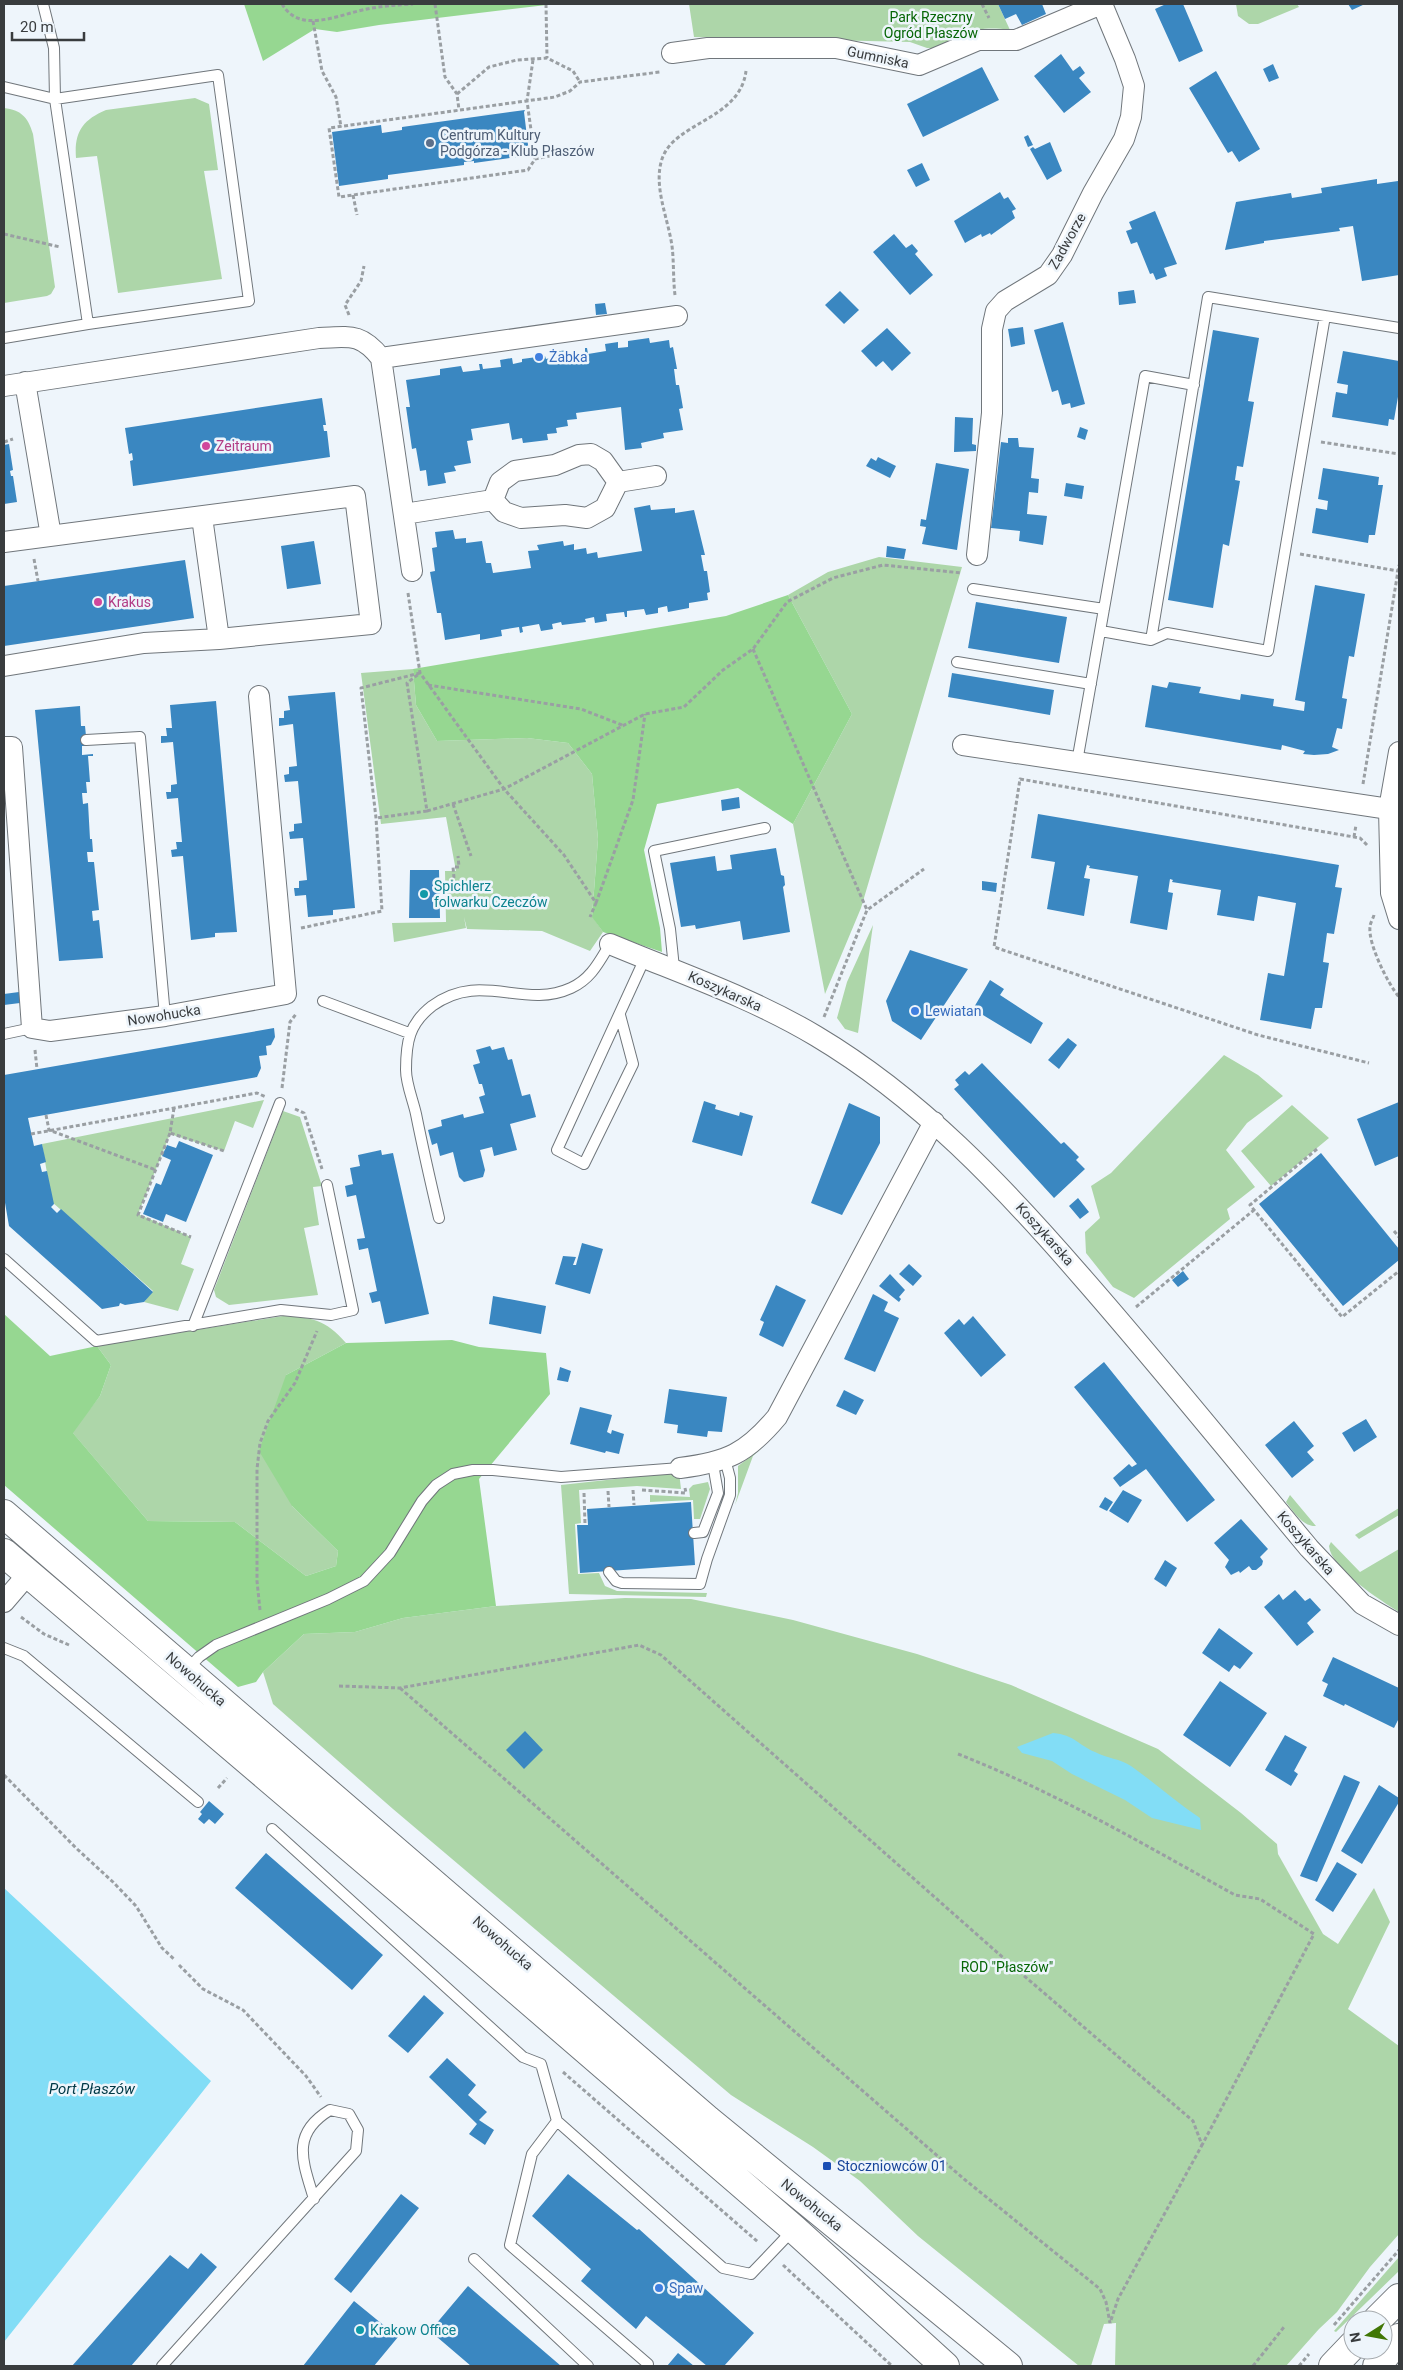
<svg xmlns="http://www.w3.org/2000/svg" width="1403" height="2370" font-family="Roboto,sans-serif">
<rect width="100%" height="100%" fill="#eef5fb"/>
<path fill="#add6a9" d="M689,4H998L1010,30C975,25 965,34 934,48H927L910,42L694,37Z
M1236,4H1297L1299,7L1258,24H1249L1238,16Z
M195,98L209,104L218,170L204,171L222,279L118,293L97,156L76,158C74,133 82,120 106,110Z
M4,108C21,110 28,117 33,134L55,287L51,294L47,296L4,303Z
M879,557L962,567L861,908L825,994L793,824L852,714L788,595L828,572Z
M413,669L416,705L437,741L527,738L568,743L592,774L598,839L592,916L603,932L590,951L542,931L467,929L464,917L466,928L394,942L392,923L446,922L445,871H456L446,817L381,824L361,673Z
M873,925L858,1033L845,1029L837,1018L847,982Z
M1224,1055L1258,1075L1283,1096L1247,1123L1226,1150L1255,1187L1227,1209L1230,1219L1134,1298L1113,1287L1086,1253L1085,1232L1100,1218L1091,1186L1111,1173Z
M264,1100L253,1128L235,1121L224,1151L170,1134L138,1214L191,1237L181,1264L194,1269L178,1311L144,1302L153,1291L52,1202L42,1144Z
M1292,1105L1329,1138L1271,1186L1241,1151Z
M283,1111L300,1117L322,1186L313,1187L319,1225L304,1228L318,1295L229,1305L216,1297L214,1290Z
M283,1316C313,1318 325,1319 346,1343L286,1375L292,1506L338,1551L336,1566L306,1576L235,1522L148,1521L72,1432L100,1396L111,1365L97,1346Z
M762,1448L753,1456L735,1505L738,1493V1466Z
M679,1472L681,1489L637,1486L579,1490L581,1523L575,1524L578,1574L599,1573L605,1586L617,1591L707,1593L706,1597L569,1594L561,1485Z
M708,1482L710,1489L700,1519H694L693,1500L650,1502V1495L690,1497L689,1489L693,1485Z
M1290,1495L1316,1526C1303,1527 1293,1511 1286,1502Z
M1399,1508V1515L1359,1539L1355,1535Z
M1331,1542L1360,1572L1399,1549V1612C1380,1600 1331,1569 1329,1546Z
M625,1598L691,1599L793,1620L917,1654L1011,1685L1158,1749L1241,1813L1277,1844L1278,1854L1323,1934L1338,1944L1374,1888L1390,1922L1348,2009L1399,2046V2234L1370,2267L1337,2312L1319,2329L1286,2366H1115L1116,2323L1104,2324L1091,2366H1079L918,2236L860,2181L813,2147L731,2095L393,1809L273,1704L263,1672L304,1634L355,1632L403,1618L496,1606Z
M1399,2257V2271L1336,2332L1334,2331Z"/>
<path fill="#96d791" d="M244,4H555L379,25L337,32L315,29L263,61Z
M788,595L852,714L793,824L738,788L657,804L644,850L660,928L662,952L603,932L592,917L598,839L592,774L568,743L527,738L437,741L416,705L413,669L726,616Z
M4,1314L50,1356L97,1346L111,1365L100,1396L73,1433L148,1521L235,1522L306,1576L336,1566L338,1551L292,1506L259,1451L286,1375L346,1343L452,1340L479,1347L546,1353L550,1394L479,1479L496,1606L403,1618L355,1632L304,1634L263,1672L256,1682L238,1687L4,1485Z"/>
<path fill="#82ddf6" d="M1053,1733C1075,1735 1078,1745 1095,1752C1106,1758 1121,1759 1131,1766C1155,1783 1176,1802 1200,1818L1201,1830L1152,1818L1125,1800L1072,1774L1052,1761L1022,1753L1017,1747Z
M4,1888L211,2081L4,2342Z"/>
<path fill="#3a87c1" d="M998,4H1042L1046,14L1022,25L1016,14L1005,19Z
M1166,4H1183L1203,51L1179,62L1155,9Z
M1348,4H1365L1352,10Z
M1061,54L1073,71L1080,66L1085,73L1079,78L1091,92L1064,113L1034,76Z
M1273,64L1279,78L1269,82L1263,69Z
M982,67L999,100L923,137L907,104Z
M1216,71L1260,149L1239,162L1232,151L1228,153L1189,88Z
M525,110L524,112L529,153H532V155L474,163V161L464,162V165L388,175V179L339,186L332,132L381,125L382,133L402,130V127Z
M1028,135L1033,145L1028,147L1024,137Z
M1050,142L1062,171L1047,180L1030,149L1033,147L1035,149Z
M922,163L930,180L916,187L907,170Z
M1377,179V184L1398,181L1399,275L1362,281L1353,226L1339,228L1340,231L1264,241V243L1225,250L1236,202L1291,193L1292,198L1322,193L1321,188Z
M1000,192L1004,199L1008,197L1016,209L1012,211L1015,218L991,235L990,233L982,237L981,234L965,243L954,221Z
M1155,211L1177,264L1164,268L1167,276L1156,280L1153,273L1150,274L1137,242L1131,244L1126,231L1132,229L1129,222Z
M894,234L906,248L912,244L918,251L915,254L933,275L910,295L873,252Z
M1134,290L1136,303L1119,305L1118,292Z
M840,291L859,310L844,324L825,305Z
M605,303L607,314L596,315L595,304Z
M1063,322L1085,404L1071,408L1070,403L1062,405L1058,390L1052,392L1034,330Z
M1023,327L1025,344L1011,347L1008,329Z
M887,328L911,353L892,371L883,361L876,367L861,351Z
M1213,330L1259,338L1248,401L1254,402L1243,467L1237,466L1235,480L1240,481L1229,546L1223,544L1213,608L1168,600Z
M649,338L650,343L669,340L670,348L673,347L677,369H674L676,385H679L683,408L679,409L683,430L663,433L664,438L641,443L642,448L625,450L621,407L576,413L577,419L567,420L568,426L556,428L557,433L547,434L548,440L523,443L522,438L512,440L509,423L471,429L473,440L467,441L471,463L454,466L456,471L444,473L446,483L428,486L426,470L420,471L416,448L412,449L406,407H410L406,380L440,375V369L461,366L463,372L480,370L479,364H482L483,369L501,367L500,360L512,358L513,364L522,362V359L545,356L546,359L555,357L554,352L567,350L568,357L585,354V348H587L588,354L606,351L605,344L618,342V348L628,347V341Z
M1343,351L1399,361V391L1394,420L1389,419L1388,426L1332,417L1336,392L1347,394L1348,385L1337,383Z
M322,398L326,425H323L324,431H327L330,457L133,486L130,461L133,460L132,453L129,454L125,428Z
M955,417L973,418L972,444L976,445V451L954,452Z
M1080,427L1088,430L1085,440L1077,437Z
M1008,438H1018L1019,447L1034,448L1031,478L1039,479L1038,493L1029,492L1027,514L1047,516L1043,545L1019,541L1020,531L991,528L1001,442L1008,443Z
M9,444L13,470L10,471L11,476H13L17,502L4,504V445Z
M878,457L896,466L890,478L866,466L871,458L876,461Z
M936,463L969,469L957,550L922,544L926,527L920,526L921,519L926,520Z
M1323,468L1379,477L1378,485H1383L1375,535H1369L1368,543L1312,533L1316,508L1327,510L1328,501L1318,499Z
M1066,483L1084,486L1082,499L1064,496Z
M650,505L651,510L675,508V513L694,510L705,555H701L704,571H707L710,592L707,593L708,600L689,603V608L668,612L667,606L658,608V613L646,615L644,609L627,611V617H625L624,612L606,614L607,621L595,623L594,617L585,619L586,622L562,625L561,622L552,624L553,629L541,631L539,624L522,627L523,632L520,633L519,627L501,630L502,636L480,640V634L445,640L441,613H437L430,572L435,571L432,548L437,547L435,532L453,530L455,539L466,538V543L482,541L486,563H491L493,573L531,568L528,551L539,550L537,545L563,541L564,546L574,544V550L586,548L587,554L597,552L598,558L642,551L634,508Z
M314,541L321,584L287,589L281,546Z
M887,546L906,549L904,559L886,557Z
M185,560L194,618L4,646V586Z
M1315,585L1365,594L1354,657L1349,656L1342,698L1347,699L1342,729L1337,728L1332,747L1339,750L1328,754L1314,755L1303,754L1305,751L1282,745L1281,750L1145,727L1152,685L1167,688L1169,682L1201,687L1199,693L1240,700L1241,694L1274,699L1273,706L1304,711L1305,702L1295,700Z
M976,602L1067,617L1059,663L968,648Z
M952,673L1054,690L1050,715L948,697Z
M335,692L355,908L333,910V915L308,917L306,895L295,896L294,888H299V881L307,880L303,838L290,839L289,832L294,831V824L302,823L298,781L285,782L284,775L289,774V767L297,766L293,724L279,726V718H284V711L290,710L288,696Z
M216,701L237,932L215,933V937L191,940L183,856L172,857L171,850L177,849L176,842H182L178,798L167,799L166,792H171V785L177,784L173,742L161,743V736H167L166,728H172L170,705Z
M80,706L81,726H85L87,746H82V755L93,754V756H88L90,782H86L87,793H82L83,804L88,803L90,839H92L93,852H87L88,862H94L99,910L92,911L93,921L99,920L103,958L59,961L35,710Z
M739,797L740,808L722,811L721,800Z
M1038,814L1339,865L1335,887L1342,888L1334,934L1327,933L1323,962L1329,963L1322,1008H1315L1311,1029L1260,1020L1268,973L1284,976L1296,903L1258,896L1254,921L1217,915L1221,890L1172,882L1173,880L1170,879L1168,892L1173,893L1167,930L1130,923L1138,876L1089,868L1090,866L1087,865L1084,878L1090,879L1084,916L1047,909L1055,862L1031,858Z
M776,848L781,875L784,876L785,885L783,887L790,932L743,940L740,921L696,929L695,925L681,927L670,863L715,856L717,871L732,869L730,855Z
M410,870H439L440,918H409Z
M982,881L997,883L996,892L982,890Z
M910,950L968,969L921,1040L892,1021L886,1001Z
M990,980L1004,989L1000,995L1043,1023L1031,1044L973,1009Z
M19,992L20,1003L4,1005V994Z
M274,1028L275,1037L271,1045L266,1046L267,1055L259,1056L261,1068L257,1077L28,1118L34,1146L42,1144L46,1162L40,1164L42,1172L47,1171L54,1204L51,1207L57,1213L61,1209L153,1292L144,1302L125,1305L120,1303L119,1306L102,1309L9,1226L4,1197V1075Z
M1068,1038L1077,1045L1059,1069L1048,1060Z
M490,1046L492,1050L504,1047L508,1060L512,1059L522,1096L530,1094L536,1117L510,1124L517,1150L494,1156L492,1147L480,1150L485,1170L483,1177L464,1182L459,1177L453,1152L440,1156L437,1143L432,1145L428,1130L442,1126L441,1120L463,1114L464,1118L484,1113L479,1097L485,1095L482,1084H479L473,1065L480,1063L476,1050Z
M982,1063L1061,1144L1064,1142L1079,1157L1076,1160L1085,1169L1054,1198L954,1089L959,1085L955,1080L965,1071L969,1075Z
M704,1101L716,1105L715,1109L739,1116L740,1112L753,1116L742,1156L692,1142Z
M1399,1102V1156L1375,1166L1357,1119Z
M849,1103L880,1117V1143L842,1215L811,1203Z
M179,1141L213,1155L186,1222L166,1214L163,1222L143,1214L156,1183L161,1185L171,1160L162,1156L167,1145L176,1148Z
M381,1150L382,1155L393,1153L429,1314L385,1324L380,1301L372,1303L369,1293L377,1291L368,1248L359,1250L357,1239L365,1238L356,1195L347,1197L345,1186L353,1184L350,1168L360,1166L358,1155Z
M1321,1153L1399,1249V1260L1343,1306L1259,1204Z
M1078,1198L1089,1212L1080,1219L1069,1206Z
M582,1243L603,1249L590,1294L555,1284L563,1256L576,1257L573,1265H576Z
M909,1264L922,1276L913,1286L899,1274Z
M1183,1271L1189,1279L1178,1287L1172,1280Z
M890,1274L905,1290L899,1297L901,1299L899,1302L879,1286Z
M776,1285L806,1300L783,1347L759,1335L764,1322L760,1320Z
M873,1294L888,1302L884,1311L899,1318L875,1372L844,1359Z
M493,1296L546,1306L541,1334L489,1324Z
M973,1316L1006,1355L981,1377L944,1333L959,1319L964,1325Z
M1104,1362L1215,1500L1187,1522L1146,1469L1120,1487L1113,1478L1129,1464L1132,1467L1137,1464L1074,1387Z
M560,1367L571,1371L568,1382L557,1380Z
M669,1389L727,1397L722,1432L708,1431L707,1437L677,1433L678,1425L664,1423Z
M844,1390L864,1400L856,1415L836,1406Z
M580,1407L612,1415L607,1432L611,1434L612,1430L624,1434L619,1454L606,1451L605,1453L570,1444Z
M1366,1419L1377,1437L1354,1452L1342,1433Z
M1294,1421L1314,1446L1307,1452L1314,1460L1292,1478L1265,1445Z
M1123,1490L1142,1500L1128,1523L1109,1511Z
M1105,1497L1113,1502L1107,1511L1099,1507Z
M691,1502L695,1565L580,1573L577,1525H588L587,1509Z
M1241,1519L1268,1549L1260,1557L1263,1561L1262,1565L1256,1570H1252L1249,1566L1240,1573L1239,1571L1231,1575L1225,1567L1229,1560L1214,1543Z
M1165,1560L1177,1568L1166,1587L1154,1579Z
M1295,1590L1305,1601L1310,1598L1321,1610L1307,1623L1314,1632L1297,1646L1264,1607L1279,1594L1283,1600Z
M1219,1628L1253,1653L1240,1669L1234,1665L1229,1672L1202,1653Z
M1333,1657L1399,1688V1718L1394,1728L1345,1704L1344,1706L1323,1696L1328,1684L1322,1681Z
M1220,1681L1267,1713L1230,1767L1183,1735Z
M525,1731L543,1750L524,1769L506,1750Z
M1285,1735L1307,1747L1294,1771L1298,1774L1291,1786L1265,1770Z
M1344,1775L1360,1782L1317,1882L1300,1876Z
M1379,1785L1399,1798V1802L1362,1864L1341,1851Z
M209,1801L224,1814L215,1824L209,1819L204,1824L198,1819L202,1814L200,1812Z
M266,1853L383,1955L352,1990L235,1888Z
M1337,1862L1357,1874L1333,1912L1315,1900Z
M424,1995L444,2013L408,2053L388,2036Z
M447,2058L476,2085L468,2095L487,2112L479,2120L494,2130L485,2145L469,2134L477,2124L429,2077Z
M568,2174L637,2230L639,2229L754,2333L724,2366H707L646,2316L636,2329L581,2281L591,2269L532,2216Z
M401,2194L419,2208L351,2293L334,2279Z
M201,2253L217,2267L131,2366H72L170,2255L188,2269Z
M468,2286L561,2366H471L430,2331Z
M354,2301L398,2337L374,2366H303Z
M678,2353L694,2366H667Z"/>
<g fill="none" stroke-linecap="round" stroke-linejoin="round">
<defs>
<path id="lane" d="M4,87L55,99L218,75L249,301L88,324L55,99L54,48L43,4
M4,338L88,324
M973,589L1104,609
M1101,631L1151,640L1167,633L1268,651L1325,316
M1151,640L1208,297L1399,328
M957,662L1091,684
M86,740L140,737L165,1016
M1077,762L1145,376L1194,385
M674,968L670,929L654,851L765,828
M323,1001L409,1033
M620,1015L633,1064L584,1164L557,1150L645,958
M4,1034L32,1028
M439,1218C431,1184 423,1149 416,1114C413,1100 406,1084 406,1070C406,1042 409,1024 432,1006C481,970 523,1010 571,988C591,979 599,962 610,944
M4,1259L96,1341L281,1310L331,1315L353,1310L327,1185
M193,1326L280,1103
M694,1533L703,1532L718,1493L713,1464
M609,1572L616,1581L622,1583L700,1584L707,1559L730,1495V1478L725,1459
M4,1648L24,1656L198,1802
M187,1670L199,1657L216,1645L328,1599L364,1581L390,1553L422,1501L436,1485L453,1474L473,1470H493L561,1477L680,1468
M272,1829L523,2057L541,2064L557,2121L723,2268L751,2274L793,2230
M557,2121L532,2154L510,2245L648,2364
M474,2259L588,2366
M162,2366L356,2151L358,2130L349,2114L330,2110C290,2134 303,2162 314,2199"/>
<path id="street" d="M672,53L708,48H836L919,65L978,40H1016L1101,4
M381,358L412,571
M25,382L51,536
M4,386L319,338C349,337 360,332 381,358L677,316
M493,500L500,482L515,471L555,465L579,455L591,454L603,461L618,482
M404,514L493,500L504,512L521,518L565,515L587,518L605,508L618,482L656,476
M4,542L355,496L371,624L219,639L202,517
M977,555L992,413V329L996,311L1005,301L1048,275L1062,255L1093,193L1124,139L1131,117L1134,86L1125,59L1102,4
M4,666L144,643L219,639
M963,745L1389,809
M4,747H12L32,1028L50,1031L165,1016L286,994L259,696
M1399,752L1389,809L1391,893L1399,919
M610,944C679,973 751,997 816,1036C920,1098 1003,1186 1081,1276C1159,1365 1233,1457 1309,1548L1362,1604L1399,1625
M680,1468C727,1462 746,1454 777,1417L934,1122
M4,1602L28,1574"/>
<path id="secondary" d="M4,1514L708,2120L1008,2366
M4,1553L454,1936L794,2229L945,2366
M1377,2320L1399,2298
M1333,2366L1353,2345
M1377,2366L1399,2338"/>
</defs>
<use href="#lane" stroke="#70767b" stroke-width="12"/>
<use href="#street" stroke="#70767b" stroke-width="22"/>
<use href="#secondary" stroke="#70767b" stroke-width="30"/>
<path stroke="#9a9fa3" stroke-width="3" stroke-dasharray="4 2.5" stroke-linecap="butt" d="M282,4C300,35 340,14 367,9C382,6 397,5 413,4
M435,4L445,77L457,94L459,110
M546,4L547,58
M982,4L989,18
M313,21L322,71L336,97L341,127
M533,60L527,101L535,159
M457,94L489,67L517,60L547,58L573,71L580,82
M564,153L535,159L528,170L339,197L329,128L555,97L570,91L580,82L660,72
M353,195L357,215
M4,234L60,247
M675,295C673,279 674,262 672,246C668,218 653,186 662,159C674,122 740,120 746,71
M349,315L345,305L361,281L364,266
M4,442L13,439
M1321,442L1399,454
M1300,554L1398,571
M34,559L38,581
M408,593L420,673L504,789L564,855L596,903L590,917
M753,649L867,910
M428,685L581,709L622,725
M1363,784L1399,565
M453,804L471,856
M427,811L504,789L645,714L684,707L723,670L753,649L787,602L833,578L883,565L962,573
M1354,837L1356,825
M1367,845L1360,838L1020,779L994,947L1258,1035L1369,1063
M454,878L453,867H459L458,856
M596,903L633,800L645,714
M1374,915C1373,919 1370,923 1370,927C1368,944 1388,984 1399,997
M301,928L382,911L376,818L361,688L420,673L407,683L427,811L376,818
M824,1017L867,910L924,869
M35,1050L37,1069
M282,1088L290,1022L296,1014
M174,1108L170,1133L224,1151
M295,1109L304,1113L322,1169
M46,1115L49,1130L156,1170
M170,1133L138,1215L191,1237
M31,1134L257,1093L266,1097
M1317,1149L1250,1205L1342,1317L1399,1271
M1394,1231L1399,1237
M1136,1307L1254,1210
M633,1490L634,1505
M642,1490L686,1493L685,1488
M608,1491L609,1507
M584,1493L585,1524
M260,1610L257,1581V1469L260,1443L268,1421L295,1383L317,1331
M21,1617L44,1634L69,1645
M339,1686L400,1688L639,1645L661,1655L1008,1962L1193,2121L1202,2145L1118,2299L1110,2323
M400,1688L964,2179L1100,2289L1106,2302L1110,2323
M958,1754C1055,1792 1145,1845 1235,1895L1260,1899L1314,1934L1202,2145
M4,1775L76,1848L113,1882L136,1906L162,1948L174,1959
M218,1788L227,1778
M179,1965L203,1989L243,2010L306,2076L321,2097
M563,2072L758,2242
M783,2265L892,2366
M1334,2325L1399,2250
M1253,2366L1284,2327
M1299,2366L1309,2354"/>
<use href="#lane" stroke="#fff" stroke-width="10"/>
<use href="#street" stroke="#fff" stroke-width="20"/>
<use href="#secondary" stroke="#fff" stroke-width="28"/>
</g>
<circle fill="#5c6f8a" stroke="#eef5fb" stroke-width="2" cx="430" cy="143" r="5"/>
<g fill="#3f7fe0" stroke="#eef5fb" stroke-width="2">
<circle cx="539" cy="357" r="5"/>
<circle cx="915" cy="1011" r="5"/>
<circle cx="659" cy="2288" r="5"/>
</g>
<g fill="#d1479c" stroke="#eef5fb" stroke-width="2">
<circle cx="206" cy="446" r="5"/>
<circle cx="98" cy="602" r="5"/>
</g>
<g fill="#0f9aa8" stroke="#eef5fb" stroke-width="2">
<circle cx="424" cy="894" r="5"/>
<circle cx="360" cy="2330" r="5"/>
</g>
<rect fill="#1a4fb4" stroke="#eef5fb" stroke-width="2" x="822" y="2161" width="10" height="10" rx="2.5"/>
<g text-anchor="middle" stroke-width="5" stroke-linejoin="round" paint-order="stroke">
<g font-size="14" fill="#066606" stroke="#eef5fb">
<text x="931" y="22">Park Rzeczny<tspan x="931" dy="16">Ogród Płaszów</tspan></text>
<text x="1007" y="1972">ROD "Płaszów"</text>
</g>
<g font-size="14" fill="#393c3e" stroke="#eef5fb">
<text transform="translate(878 57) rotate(12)" y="5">Gumniska</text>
<text transform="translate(1067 241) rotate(-61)" y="5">Zadworze</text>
<text transform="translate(725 991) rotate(24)" y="5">Koszykarska</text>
<text transform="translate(164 1015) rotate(-9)" y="5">Nowohucka</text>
<text transform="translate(1045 1234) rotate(48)" y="5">Koszykarska</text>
<text transform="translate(1306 1543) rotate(49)" y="5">Koszykarska</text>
<text transform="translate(196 1679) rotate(41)" y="5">Nowohucka</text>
<text transform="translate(503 1943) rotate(41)" y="5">Nowohucka</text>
<text transform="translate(812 2205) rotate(39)" y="5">Nowohucka</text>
</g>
<g font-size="14" fill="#4e5e75" stroke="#eef5fb" text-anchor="start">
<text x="440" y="140">Centrum Kultury<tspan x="440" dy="16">Podgórza - Klub Płaszów</tspan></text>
</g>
<g font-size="14" fill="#366cbe" stroke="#eef5fb" text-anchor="start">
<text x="549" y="362">Żabka</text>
<text x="925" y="1016">Lewiatan</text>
<text x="669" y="2293">Spaw</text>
</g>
<g font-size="14" fill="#b23c85" stroke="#eef5fb" text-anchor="start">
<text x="216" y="451">Zeitraum</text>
<text x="108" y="607">Krakus</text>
</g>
<g font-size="14" fill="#0d838f" stroke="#eef5fb" text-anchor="start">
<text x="434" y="891">Spichlerz<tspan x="434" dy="16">folwarku Czeczów</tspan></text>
<text x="370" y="2335">Krakow Office</text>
</g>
<g font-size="14" fill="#164399" stroke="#eef5fb" text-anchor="start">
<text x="837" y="2171">Stoczniowców 01</text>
</g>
<g font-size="15" font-style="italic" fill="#003946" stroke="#eef5fb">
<text x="92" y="2094">Port Płaszów</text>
</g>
</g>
<rect width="1403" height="2370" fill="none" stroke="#393c3e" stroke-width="10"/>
<g transform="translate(1368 2335) rotate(259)"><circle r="24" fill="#eef5fb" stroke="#a6abaf"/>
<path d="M0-4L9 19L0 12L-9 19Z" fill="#417705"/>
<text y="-8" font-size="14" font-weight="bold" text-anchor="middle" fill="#393c3e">N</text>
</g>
<path d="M12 32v8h72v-8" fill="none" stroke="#393c3e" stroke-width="2.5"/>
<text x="20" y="32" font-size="15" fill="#393c3e" stroke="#eef5fb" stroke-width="4" paint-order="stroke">20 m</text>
</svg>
